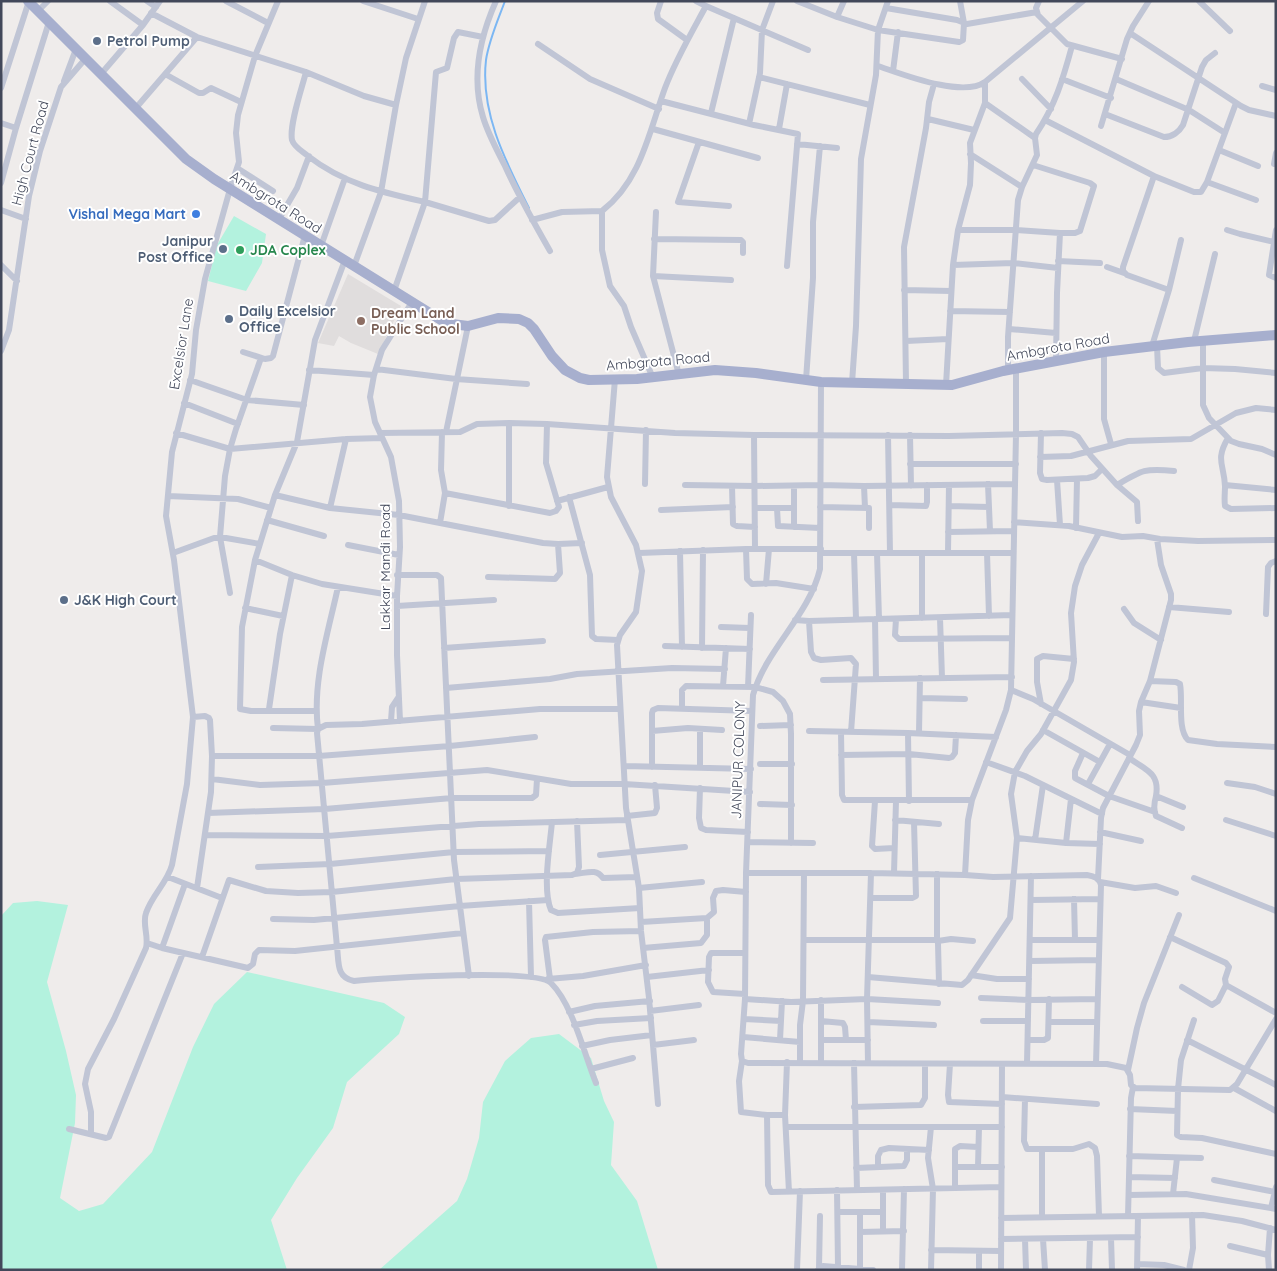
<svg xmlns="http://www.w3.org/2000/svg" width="1277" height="1271" font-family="Quicksand,sans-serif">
<rect width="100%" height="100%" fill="#efeceb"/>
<path fill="#e0dddd" d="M348,274L401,306L378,354L351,343L339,336L334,346L318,343Z"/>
<path fill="#b3f2de" d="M234,216L266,234L262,263L246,291L208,281L217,245Z
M37,901L68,905L47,982L66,1051L76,1095L75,1123L60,1198L79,1211L103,1204L152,1152L193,1047L214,1004L247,972L384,1003L405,1017L399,1034L347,1082L333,1128L297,1178L271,1220L287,1270H1V916L13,903Z
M559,1034L591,1058L604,1101L614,1122L611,1165L637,1201L658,1270H379L457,1201L467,1179L479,1138L483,1102L505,1061L531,1038Z"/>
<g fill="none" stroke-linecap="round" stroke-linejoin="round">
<path stroke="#7cb7f3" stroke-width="2" d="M505,1C498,20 489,40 486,60C480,113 506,162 529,208"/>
<path stroke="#c0c5d5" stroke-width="6" d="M110,1L143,25
M147,1L156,7
M226,1L268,23
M363,1L418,19
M496,1C480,37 471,78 483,117C488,134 497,150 505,166C518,195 534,223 550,251
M661,1L657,13L658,19L687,40
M797,1L837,17L878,30L959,42L963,40L964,23L960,1
M1039,1L1036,8L1038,15L1067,44L1122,59
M1199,1L1230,31
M706,6L808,50
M886,8L957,20L967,24L1037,12
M38,11L48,1
M151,13L197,37L306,72L364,96L396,105
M837,17L844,1
M1130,33L1241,106L1249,110L1276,116
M538,44L590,79L659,109
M878,66C902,74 962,98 985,82L1083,1
M893,71L898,32
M306,72C302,88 289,125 292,140C294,147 302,151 308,156C344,184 381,192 425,202L436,72L447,68L454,38L458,32L483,37
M101,74L143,25L160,1
M165,74L199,93H203L211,88L241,102
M759,77L870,105
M1022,79L1051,109
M1062,79L1111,98
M1116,79L1189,110L1225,133
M64,81L76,49
M1262,86L1276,90
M1,88L29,1
M661,101L754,125L798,134L787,266
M985,103L1035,138
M135,109L197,37
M711,113L734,18
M1105,114L1164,137C1172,137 1179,132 1183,125L1202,67L1206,60L1215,53
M928,119L974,130
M1045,120L1154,176L1123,267V271L1127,275L1169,290
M1,123L16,128
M749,124L760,73L762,30L773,1
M1101,126L1127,39L1133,26L1149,1
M653,129L758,158
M779,129L787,84
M699,142L678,202L729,206
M797,144L837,148
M1219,150L1258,166
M970,154L1022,187
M1274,164L1276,153
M1033,165L1090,183L1094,186L1080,231L1075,233H1060L1057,293L1056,361
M237,168L273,191
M1154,176L1194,192H1201L1207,182L1236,103
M1207,182L1256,200
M1,183L16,128L49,22
M1,210L26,219
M602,211C641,181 649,132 665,88C676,59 692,32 706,6L696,1
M656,212L653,276L679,375
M279,219L297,188L309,156
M532,220L562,212L602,211V250L610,286L624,306L631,327L653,378
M958,230H1016L1060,233
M1227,230L1240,234L1274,242
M1276,230L1269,275L1276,278
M654,239L741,240L743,242V253
M321,246L345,178
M1058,261L1100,263
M1,265L17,281
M953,265L1013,263L1058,268
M354,266L381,192L396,105L406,58L425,1
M1107,267L1124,273
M653,276L731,280
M904,290L951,291
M394,291L425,202L489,221L495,220L520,197
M950,311L1010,312
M1009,329L1056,333
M906,341L948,339
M1194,341L1215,254
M1203,341V405L1209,418L1231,441L1239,444L1262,449L1276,455
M1152,346L1169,290L1181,240
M1157,346L1158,368L1164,373L1203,368L1235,369L1276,373
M1,351L9,330L29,196L40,151L61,87L86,58
M243,352L265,359L271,358L273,356L305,235
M1104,352V419L1111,444
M376,369L456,379L527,384
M309,370L374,375
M1008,370V337L1018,200L1022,187L1037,155L1035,138L1036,134C1055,106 1063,79 1072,46
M615,379L607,477L611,497L636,545L642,571L636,612L620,635L617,645L626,808L639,888L641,931L649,998L658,1104
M190,380L247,400L304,405
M806,380L813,278V222L820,146
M821,382L820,569C809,616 766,649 753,695L746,873L745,999L741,1054L742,1061L748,1063L1107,1064L1126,1068L1130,1075L1131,1085L1135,1088L1230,1090L1237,1084L1276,1019
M852,383L856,326L861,159L876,75L878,30L888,1
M906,383L904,247L926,128L929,102L934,84
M946,385L953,265L958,230L970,185L971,163L970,143L985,103V82
M184,403L238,424
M509,423V506
M446,432L468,326
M176,433L230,449L346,439L382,438
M380,433L460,432L477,424L509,423L547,424L675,433L754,435L949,436L1062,433L1072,434L1078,437L1091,456L1117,485L1137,502L1138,521
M1041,433L1040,473L1042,479L1047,480L1088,478L1095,476L1102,469
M754,435L755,549
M888,435L890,553
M910,435L911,486
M1228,438C1215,460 1224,464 1225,486C1225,493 1224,500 1225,506L1231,509L1276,508
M1040,457L1071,456L1128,441L1191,439L1236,413L1256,408L1276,410
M910,464H1016
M1057,480L1060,525
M645,484L646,430
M988,484L990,531
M685,485L755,486L820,485L864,486L1015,484
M1117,485C1142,470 1145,468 1174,471
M1225,485L1276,490
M732,486L733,524L737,526L755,527
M794,486V527
M864,486L865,508
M445,493L550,513L556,511L559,507L546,463L547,424
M275,495L330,508L399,515L543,543L558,544L582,543
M168,496L238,499L271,508
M569,497L590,575L592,636L596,639L618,640
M557,501L608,487
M890,505L926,506L927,502V485
M949,506L989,507
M820,507L869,508V528
M330,508L346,439
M755,508H794
M777,508L778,526L820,528
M661,510L733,507
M267,520L324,536
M1014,522L1069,526L1122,537L1143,536L1160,539L1198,541L1276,540
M440,523L445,493L441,470L442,432
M1076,528L1077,479
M948,532L1013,531
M348,545L399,555
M746,549L747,579L752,584L776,583L814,589
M680,551L682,647
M173,553L214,538H226L260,544
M639,553L746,549H821
M821,553H1013
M854,553L856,619
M877,553L879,619
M922,553V618
M948,553L949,485
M987,553L989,616
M255,560L292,575L322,584L397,596
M397,575H437L441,578L454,860L469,976
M488,577L555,579L560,573L558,544
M766,584L769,549
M230,593L220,537L225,476L230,449L236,429L261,358
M397,606L494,600
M1169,607L1229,612
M245,608L283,616
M1124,609L1134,623L1161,640
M1266,614L1268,567L1271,563L1276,561
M940,618L942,678
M875,619L876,679
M896,619L895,635L899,639L1012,638
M795,620L809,621L1012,615
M809,621L811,652L814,658L821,660L851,658L856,664L851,732
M721,627L750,628
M665,646L750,649
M444,648L543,641
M702,648L703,550
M823,680L1012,677
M1150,681L1176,682L1180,684C1183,699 1177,729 1188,740L1217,744L1276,747
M723,686L726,648
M748,687L751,615
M446,688L550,679L577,674L672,668L725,669
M1011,690L1033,699L1130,755
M920,698L965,699
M1141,702L1181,708
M1041,704L1037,682V659L1043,656L1074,659
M682,708V690L686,686L755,687L773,692L783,701L790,714L791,734V843
M269,709L280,634L292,575
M316,711H251L240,709L242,627L255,560L275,495L297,442L315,340L345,260
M391,721L392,707L398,698
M400,721L397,655V596L400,547L399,501L391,457L375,422L370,397L374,375L382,350L412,302
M760,726L791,725
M273,728L318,729C312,682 328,633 338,587
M700,729V768
M1043,730L1100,762
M652,731L688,728L722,730
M809,731L908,733L996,737
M841,732L842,795L844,800H972
M908,733L909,801
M919,733L920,678
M1083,753L1075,771V778L1109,796L1155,812
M841,755L909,754L949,758L952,757L955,753L956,735
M212,756H319L450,746L535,737
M1129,758C1146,770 1160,773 1156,796C1154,803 1153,809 1156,816L1182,828
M986,762L1025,776L1102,814
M760,764H792
M625,766L751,769
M652,767V713L653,710L658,708L752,711
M212,779L260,785L322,783L487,770L571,784H624L750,792
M1227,783L1255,787L1276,794
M1088,784L1110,744
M700,788L699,818L701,828L706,830L748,832
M1156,796L1183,807
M875,801L872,846L875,849L894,848
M760,804L792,805
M208,813L325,809L452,798H532L536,795L537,779
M627,816L655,813L657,808L655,785
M895,820L939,824
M1226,820L1276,836
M552,822C550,845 542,889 551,910L558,913L640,908
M1100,832L1141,841
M205,835L327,836L479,824L627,820
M1017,838L1066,843L1100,844
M1035,840L1043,785
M748,842L813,843
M1066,843L1071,799
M600,855L685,847
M258,867L330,864L454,852L549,851
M746,873H871L965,875L993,877L1087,875C1094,876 1099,878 1101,885L1096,1064
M894,873L896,801
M575,874C587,873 596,868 603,878L637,877
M965,875L968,820L972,800L1006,710L1011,690L1016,434V369
M168,877L222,898
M1194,878L1276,911
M1098,879L1101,818L1103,808L1136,745L1140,735L1139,711L1141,702L1150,681L1171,600V594L1161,565L1157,539
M1100,882L1135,888L1156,886L1176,893
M197,888L211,792L212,756L210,720L209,718L205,716L193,717L174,560L166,516L172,452L192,374L196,330L205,279L230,189L239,162L236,133L238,115L255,56L278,1
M639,888L702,882
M871,898H912L916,896L914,822
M1074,899L1075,940
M1031,900L1100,899
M529,901L531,977
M273,919L314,920L460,906L548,900
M641,922L707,918L714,912L713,898L716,891L723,890L746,892
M1170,937L1226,963L1229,967L1225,979L1226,985L1276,1013
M804,940H937L938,943L939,984
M937,940V874
M1030,940H1099
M938,941L951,939L973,941
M147,943L162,948L248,968L253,964L255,954L259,950L295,951L463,933
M162,948L185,884
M643,948L701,943L707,935V918
M202,957L229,880L266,891L298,893L332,892L456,879L572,875L577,873L579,867L577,821
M1030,961L1098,960
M971,975L997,979H1029
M647,977L709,970
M868,977L962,985L968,980L1010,918L1017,838L1011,794L1015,772L1027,751L1041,734L1071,680L1074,662L1071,613L1075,586L1082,565L1099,533
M548,979L583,976L646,965
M550,979L545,940L546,937L593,932L641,931
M1182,987L1212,1005L1218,1001L1226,985
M745,994L713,992L708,982L709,957L711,953H745
M981,998L1029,1000L1097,999
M745,999L791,1002L867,999L938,1003
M650,1011L699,1005
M569,1012L595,1006L650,1001
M744,1019L781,1021
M1194,1020L1181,1060L1178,1089L1177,1135L1181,1137L1202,1138L1276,1154
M821,1021L843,1023L845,1027L846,1040
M983,1021H1028
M868,1022L934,1025
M1049,1022H1097
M574,1025L597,1021L651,1018
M743,1037L800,1042
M780,1040L782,1001
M821,1040H868
M1028,1040H1044L1048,1038L1049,999
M1187,1040L1276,1085
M653,1045L694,1040
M582,1046L610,1040L652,1035
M742,1061L739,1081L741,1112L767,1115H785
M787,1062L785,1115L789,1192
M800,1063V1025L803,1001L804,873
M821,1063V1000
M854,1063L857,1190
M868,1063L867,999L871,873
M950,1064L948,1095L949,1102L1002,1104
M1027,1064L1031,876
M591,1069L633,1058
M1128,1070L1137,1028L1144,1003L1179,915
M596,1083C584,1054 573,1005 551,983C536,968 381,978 354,981C336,978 339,962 337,947L317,733L318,729L326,725L362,724L540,709H620
M1234,1088L1276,1111
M1002,1097L1097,1104
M1025,1099L1024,1141L1027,1149H1073L1089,1144L1095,1148L1097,1156L1099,1216
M854,1107L921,1105L925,1098V1064
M1130,1109L1177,1111
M767,1115L768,1185L771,1192L1001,1187
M786,1127H1002
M69,1129L106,1138L109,1137L183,953
M91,1134V1112L85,1084L88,1069L114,1019L146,948C149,936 142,924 146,913C152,895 167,883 172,865L187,784L193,717
M1129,1156L1201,1158
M878,1167V1156L881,1150L889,1148L929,1150
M955,1167H1002
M978,1167L979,1127
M856,1168L904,1166L907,1160V1149
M1129,1177L1175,1178
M1214,1180L1275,1192
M955,1188V1149L960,1146L978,1147
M837,1190L838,1267
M1173,1194L1177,1158
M1129,1195L1186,1194L1276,1209
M1271,1208L1276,1187
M838,1212H883
M1128,1216L1131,1098L1133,1087
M1042,1217V1150
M1001,1218L1203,1215L1242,1221L1276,1230
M883,1231V1190
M860,1232L904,1231
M1111,1238L1112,1270
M1001,1239L1138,1237
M1025,1239L1026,1270
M1043,1239L1045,1270
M1230,1246L1268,1255
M931,1250L1001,1251
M979,1251V1270
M1138,1264L1164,1265L1184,1270
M819,1268L820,1216
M860,1269V1212
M797,1270L800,1191
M818,1270L823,1266L873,1270
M902,1270L904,1189
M931,1270L933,1189L928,1158L931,1127
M1001,1270L1002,1065
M1089,1270L1090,1239
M1137,1270L1138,1216
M1189,1270L1193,1248L1192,1215
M1269,1270L1268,1255L1270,1228"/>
<path stroke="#a7afce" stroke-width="10" d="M28,1L186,159L214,179L441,320L452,324L468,326L498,318L519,319L528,323L534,329L552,356L565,370L580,378L589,380L637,379L715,370L756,373L821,382L952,385L1003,371L1104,352L1188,342L1276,335"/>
</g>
<g fill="#5c6f8a" stroke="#fff" stroke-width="2">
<circle cx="97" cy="41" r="5"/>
<circle cx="223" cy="249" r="5"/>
<circle cx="229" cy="319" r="5"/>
<circle cx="64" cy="600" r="5"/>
</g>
<circle fill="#3f7fe0" stroke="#fff" stroke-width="2" cx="196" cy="214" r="5"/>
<circle fill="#2e9e5b" stroke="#fff" stroke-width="2" cx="240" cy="250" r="5"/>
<circle fill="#8d6e63" stroke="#fff" stroke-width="2" cx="361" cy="321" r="5"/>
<g text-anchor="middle" stroke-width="4" stroke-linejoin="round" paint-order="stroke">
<g font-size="14" font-weight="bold" fill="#4e5e75" stroke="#fff" text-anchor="start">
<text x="107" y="46">Petrol Pump</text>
<text x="213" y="246" text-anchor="end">Janipur<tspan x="213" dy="16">Post Office</tspan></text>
<text x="239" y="316">Daily Excelsior<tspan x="239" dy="16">Office</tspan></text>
<text x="74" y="605">J&amp;K High Court</text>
</g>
<g font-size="14" fill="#42485a" stroke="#fff">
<text transform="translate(30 153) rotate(-75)" y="5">High Court Road</text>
<text transform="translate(276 202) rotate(32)" y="5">Ambgrota Road</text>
<text transform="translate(181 344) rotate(-81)" y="5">Excelsior Lane</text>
<text transform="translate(1058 347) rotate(-10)" y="5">Ambgrota Road</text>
<text transform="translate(658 361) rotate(-5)" y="5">Ambgrota Road</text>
<text transform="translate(385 567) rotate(-90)" y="5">Lakkar Mandi Road</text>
<text transform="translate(738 760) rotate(-88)" y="5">JANIPUR COLONY</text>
</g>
<g font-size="14" font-weight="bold" fill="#366cbe" stroke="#fff" text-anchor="end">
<text x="186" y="219">Vishal Mega Mart</text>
</g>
<g font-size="14" font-weight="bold" fill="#27864d" stroke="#fff" text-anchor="start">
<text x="250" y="255">JDA Coplex</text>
</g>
<g font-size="14" font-weight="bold" fill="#785e54" stroke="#fff" text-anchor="start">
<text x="371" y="318">Dream Land<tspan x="371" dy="16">Public School</tspan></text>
</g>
</g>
<rect width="1277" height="1271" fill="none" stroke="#42485a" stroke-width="5"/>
</svg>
